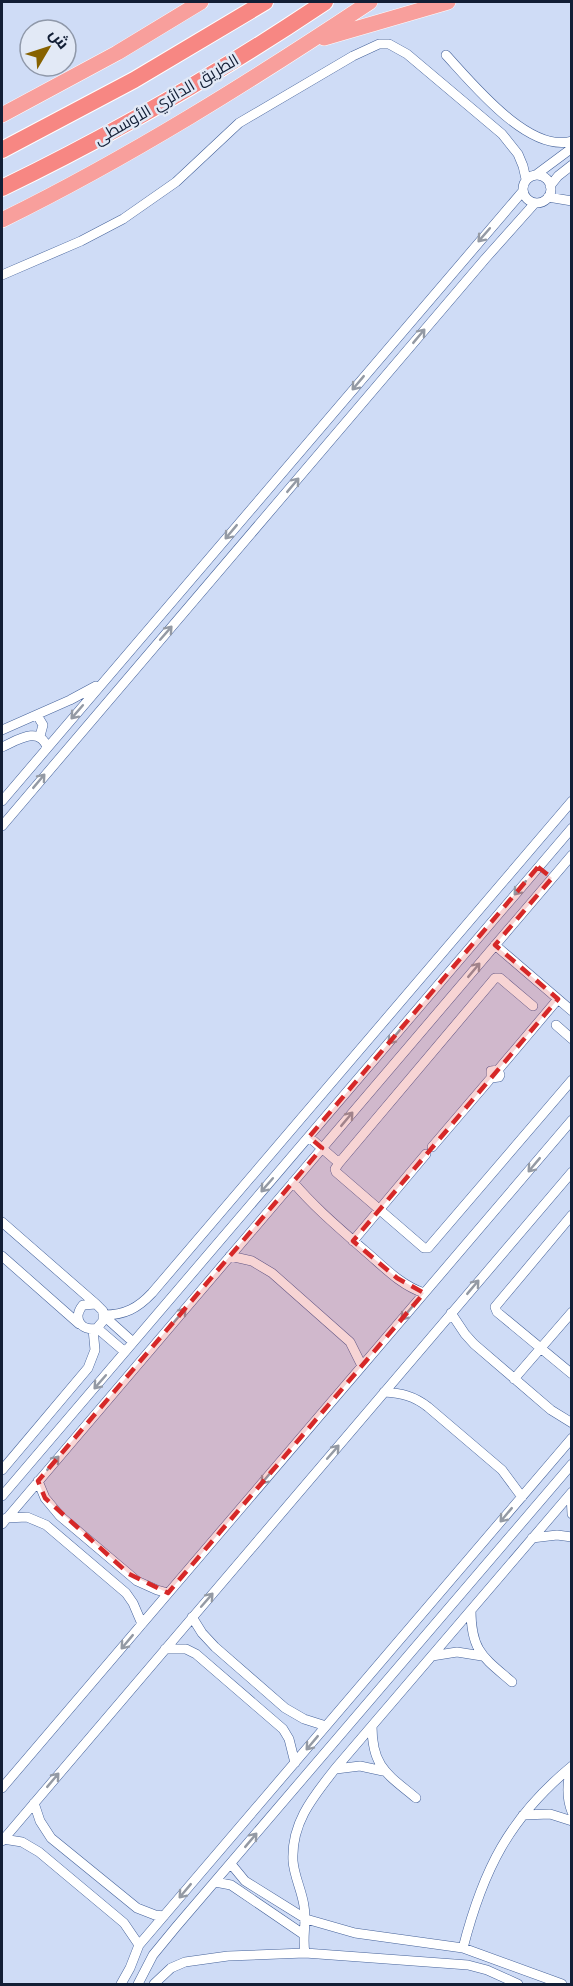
<svg xmlns="http://www.w3.org/2000/svg" width="573" height="1986" font-family="'Work Sans',Cairo,sans-serif">
<rect width="100%" height="100%" fill="#cfdcf6"/>
<g fill="none" stroke-linecap="round" stroke-linejoin="round">
<defs>
<path id="minor" d="M446,55C472,83 529,154 572,141
M537,174L572,148
M523 189a14 14 0 1 1 28 0a14 14 0 1 1-28 0Z
M550,186L558,176L572,165
M548,197L572,201
M2,275L81,241L123,219L176,182L239,123L353,56L379,44H389L407,54L502,134L518,154L523,166L526,179
M37,715L43,725L40,736
M2,730L70,700L96,686
M2,747C16,741 39,725 47,747
M2,801L523,191
M2,826L485,259L535,203
M495,945L572,1011
M533,1006L500,978H495L339,1163L335,1169L336,1172L424,1248H428L572,1080
M556,1025L572,1039
M498,1070L558,999
M309,1137L339,1163
M432,1147L491,1078V1071L498,1070L500,1075L499,1077L491,1078
M293,1182C314,1207 339,1228 364,1250C383,1266 400,1285 424,1293
M572,1215L495,1307L497,1312L572,1374
M2,1222L96,1304
M353,1241L426,1154
M2,1256L79,1324
M230,1256L252,1261L272,1273L350,1342L362,1366
M451,1313L465,1334L474,1344L551,1410L572,1423
M104,1315C125,1315 138,1308 152,1293L572,801
M104,1316L133,1342
M97,1328L103,1321V1311L96,1304L83,1305C72,1318 81,1332 97,1328L125,1352
M514,1379L572,1312
M384,1392C401,1393 414,1396 428,1407L502,1470L522,1497
M2,1470L88,1368L95,1350L93,1329
M38,1481L45,1498L60,1516L137,1581L157,1590L168,1593
M571,1493L572,1514
M2,1496L572,828
M6,1518L27,1517L46,1525L126,1593L133,1603L142,1624
M2,1524L572,855
M532,1538L557,1535L572,1537
M471,1610C471,1651 483,1657 512,1682
M192,1617L202,1633L215,1647L285,1708L304,1719L326,1726
M165,1649H186L196,1654L283,1729L289,1739L295,1763
M432,1656L457,1652L482,1656
M372,1726C372,1767 387,1774 416,1798
M571,1768C567,1783 566,1797 572,1812
M336,1769L360,1766L383,1771
M2,1788L572,1120
M34,1803L40,1821L51,1838L137,1908L155,1915L164,1916
M523,1815L550,1814L572,1821
M3,1839L22,1842L39,1852L124,1923L139,1945
M2,1841L572,1172
M231,1864L245,1881L306,1919L355,1933L463,1948L562,1984
M215,1882L231,1885L303,1934
M463,1948C483,1870 509,1818 572,1766
M305,1953C302,1937 307,1922 304,1906C302,1891 294,1876 293,1861C291,1823 313,1797 335,1769L572,1492
M121,1984L130,1968L139,1945L572,1438
M138,1984L153,1955L176,1927L572,1464
M154,1984L171,1968L185,1962L228,1956L305,1953L468,1965L487,1970L518,1984"/>
<path id="trunk" d="M324,38L448,2
M2,115L117,53L201,2
M2,220C130,157 251,81 370,2"/>
<path id="motorway" d="M2,150L134,80L265,2
M2,188C114,134 222,71 325,2"/>
</defs>
<use href="#minor" stroke="#45629a" stroke-width="10"/>
<use href="#trunk" stroke="#fff" stroke-width="16"/>
<use href="#motorway" stroke="#fff" stroke-width="18"/>
<use href="#minor" stroke="#fff" stroke-width="9"/>
<use href="#trunk" stroke="#f89f9c" stroke-width="15"/>
<use href="#motorway" stroke="#f78783" stroke-width="16"/>
</g>
<defs><path id="oneway-shaft" d="M-6 0H5M1.5-3L5.5 0L1.5 3" fill="none" stroke-width="1.6" stroke-linecap="round" stroke-linejoin="round" transform="scale(1.5)"/></defs>
<g stroke="#949aa4">
<use href="#oneway-shaft" transform="translate(484 235) rotate(131)"/>
<use href="#oneway-shaft" transform="translate(419 336) rotate(-50)"/>
<use href="#oneway-shaft" transform="translate(358 383) rotate(130)"/>
<use href="#oneway-shaft" transform="translate(293 485) rotate(-50)"/>
<use href="#oneway-shaft" transform="translate(231 532) rotate(130)"/>
<use href="#oneway-shaft" transform="translate(166 633) rotate(-49)"/>
<use href="#oneway-shaft" transform="translate(77 712) rotate(131)"/>
<use href="#oneway-shaft" transform="translate(39 781) rotate(-50)"/>
<use href="#oneway-shaft" transform="translate(520 888) rotate(130)"/>
<use href="#oneway-shaft" transform="translate(474 970) rotate(-50)"/>
<use href="#oneway-shaft" transform="translate(394 1037) rotate(130)"/>
<use href="#oneway-shaft" transform="translate(347 1119) rotate(-50)"/>
<use href="#oneway-shaft" transform="translate(534 1165) rotate(130)"/>
<use href="#oneway-shaft" transform="translate(267 1185) rotate(131)"/>
<use href="#oneway-shaft" transform="translate(473 1287) rotate(-50)"/>
<use href="#oneway-shaft" transform="translate(407 1313) rotate(130)"/>
<use href="#oneway-shaft" transform="translate(180 1315) rotate(-50)"/>
<use href="#oneway-shaft" transform="translate(100 1382) rotate(131)"/>
<use href="#oneway-shaft" transform="translate(333 1452) rotate(-49)"/>
<use href="#oneway-shaft" transform="translate(53 1463) rotate(-50)"/>
<use href="#oneway-shaft" transform="translate(267 1477) rotate(130)"/>
<use href="#oneway-shaft" transform="translate(506 1515) rotate(130)"/>
<use href="#oneway-shaft" transform="translate(207 1600) rotate(-49)"/>
<use href="#oneway-shaft" transform="translate(127 1642) rotate(130)"/>
<use href="#oneway-shaft" transform="translate(312 1743) rotate(130)"/>
<use href="#oneway-shaft" transform="translate(53 1780) rotate(-50)"/>
<use href="#oneway-shaft" transform="translate(251 1840) rotate(-50)"/>
<use href="#oneway-shaft" transform="translate(185 1891) rotate(130)"/>
</g>
<path fill="#d62828" fill-opacity="0.2" stroke="#d62828" stroke-width="4.5" stroke-dasharray="12 8" stroke-linejoin="round" d="M538,867L552,878L495,945L558,999L353,1241L397,1278L424,1293L168,1593L129,1574L45,1498L38,1481L322,1148L309,1137Z"/>
<g text-anchor="middle" stroke-width="5" stroke-linejoin="round" paint-order="stroke">
<g font-size="16" fill="#121e35" stroke="#e2e9f6">
<text transform="translate(166 99) rotate(-30)" y="6">الطريق الدائري الأوسطى</text>
</g>
</g>
<rect width="573" height="1986" fill="none" stroke="#121e35" stroke-width="6"/>
<g transform="translate(48 48) rotate(51)"><circle r="28" fill="#e2e9f6" stroke="#8f98a9" stroke-width="1.5"/>
<path d="M0-4.5L10 22L0 15L-10 22Z" fill="#876200"/>
<text y="-9" font-size="16" font-weight="bold" text-anchor="middle" fill="#121e35">ش</text>
</g>
</svg>
